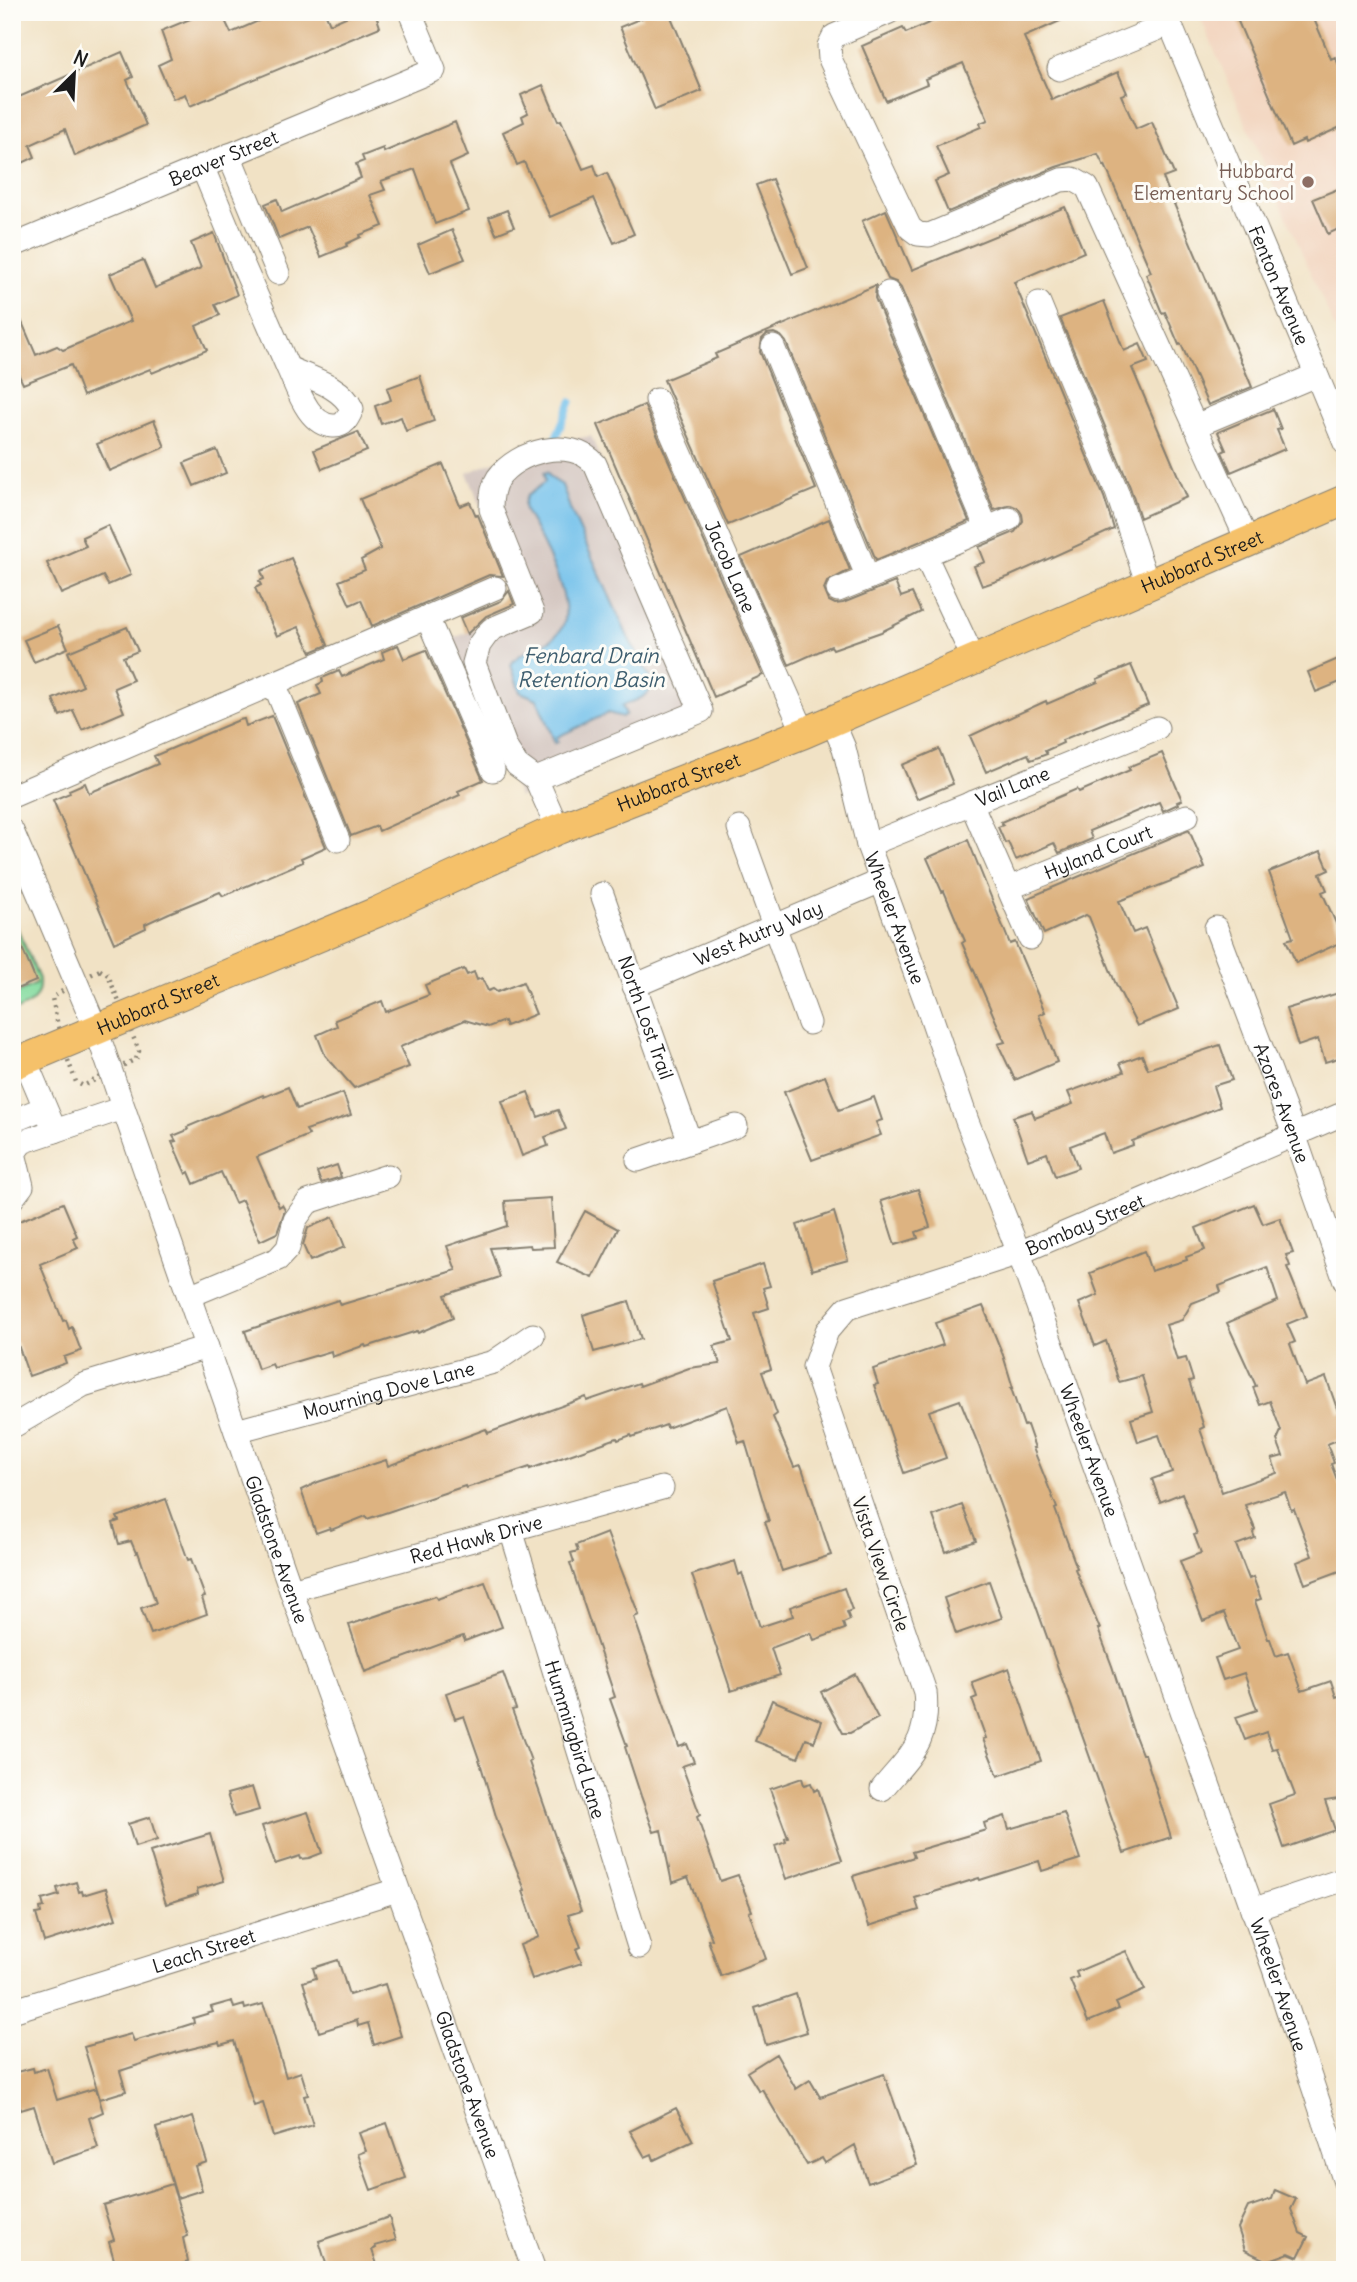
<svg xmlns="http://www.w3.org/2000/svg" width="1357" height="2282" font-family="Delius,sans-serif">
<rect width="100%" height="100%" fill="#fdfcf7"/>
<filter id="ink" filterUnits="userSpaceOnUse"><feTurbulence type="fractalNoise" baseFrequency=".0143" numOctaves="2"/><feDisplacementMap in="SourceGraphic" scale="14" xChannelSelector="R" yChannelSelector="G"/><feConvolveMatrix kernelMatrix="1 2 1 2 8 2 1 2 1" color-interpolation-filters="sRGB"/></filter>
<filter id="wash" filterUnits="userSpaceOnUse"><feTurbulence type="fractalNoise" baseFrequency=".00686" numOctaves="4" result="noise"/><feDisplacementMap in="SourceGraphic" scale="28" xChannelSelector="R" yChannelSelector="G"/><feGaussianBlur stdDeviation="1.57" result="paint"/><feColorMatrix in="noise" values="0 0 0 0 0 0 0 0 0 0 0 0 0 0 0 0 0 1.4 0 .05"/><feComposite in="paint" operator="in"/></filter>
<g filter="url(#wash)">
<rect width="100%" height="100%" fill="#f1e2c5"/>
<path fill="#f2d4be" d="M1198,12H1345V352Z"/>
<path fill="#cfc0ba" d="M591,436L713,715L519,797L452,639L524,608L467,473L530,447Z"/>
<path fill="#84db9f" stroke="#507c5e" stroke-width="2" d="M12,916L39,979C41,1000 29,1005 12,1012V995L36,984L12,928Z"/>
<path fill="#6fbfea" stroke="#466e83" stroke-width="2" d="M547,472L551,478L562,485L571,511L628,637L652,681C653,698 634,700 622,706L626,714L622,717L608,713L557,737L558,742L555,743L537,699L520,692L511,665C521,645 554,650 564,623C572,601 547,551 536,531C533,523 525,515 524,506C524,501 525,500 527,496L545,482L544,473Z"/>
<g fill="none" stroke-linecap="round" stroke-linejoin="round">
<path stroke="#6fbfea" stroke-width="7" d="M554,441L571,402"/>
</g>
<g id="blocks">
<path fill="#ddb381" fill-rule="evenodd" d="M207,12H221L231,33L279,12H325L330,24L357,12H375L380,27L190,106L185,94L173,99L158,65L171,59L161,31Z
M640,12H669L702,91L655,110L620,27L642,18Z
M954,12H1080L1024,37L1052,100L1118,72L1127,93L1121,95L1136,129L1152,122L1174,174L1163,178L1252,387L1208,405L1181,344L1179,345L1165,312L1162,313L1146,274L1151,272L1105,165L1104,166L1098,154L1056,167L948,212L935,181L949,175L936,146L981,127L980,123L988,120L963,63L925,79L927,84L886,101L862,46L903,28L906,33Z
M1234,12H1311L1331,59L1335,57L1345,77V125L1305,143L1304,140L1291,146Z
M122,52L133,77L127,80L146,125L75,156L65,129L30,145L35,157L12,168V100Z
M543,85L558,121L561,120L583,169L594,165L598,177L607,173L634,234L614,243L594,198L550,217L524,162L517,165L503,132L524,122L522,116L528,113L521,95Z
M455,122L468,156L450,164L469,211L435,224L415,169L381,181L385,190L370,195L383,226L360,235L361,237L346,244L347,246L321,257L308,227L279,239L265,204L277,199L282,212L361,178L356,164L364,161L362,156L383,148L384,152Z
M772,179L808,268L792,274L756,185Z
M1345,186V226L1328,234L1313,199Z
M1065,207L1084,252L1014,282L1104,497L1114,529L1008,577L982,586L974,566L985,562L979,547L1015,532L1023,521L1022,514L1018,508L1011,505L994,510L901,288L896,282L888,279L862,221L886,210L912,270Z
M507,210L514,227L496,234L489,217Z
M452,230L465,259L430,273L418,245Z
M214,233L237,295L215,305L220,315L196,326L207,350L152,373L150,369L83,396L71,365L23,384L12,360V299L36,355L57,346L63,350L131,321L110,274L143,260L155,288L201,268L191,243Z
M876,285L875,298L969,521L876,560L786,342L781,336L774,333L767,334L762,339L760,352L816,489L728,525L664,380L717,358L715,354Z
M1104,301L1124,351L1140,344L1148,362L1132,368L1187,497L1140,518L1130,487L1060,318Z
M420,376L434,421L406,431L401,417L381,424L375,406L391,400L387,388Z
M644,405L763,675L714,697L598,425Z
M1273,409L1281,429L1277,430L1285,449L1231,472L1222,452L1226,450L1218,432Z
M154,420L165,447L109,471L97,444Z
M358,432L367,451L322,469L314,450Z
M217,450L226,473L194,486L184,463Z
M443,464L460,506L470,502L476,516L478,515L503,576L489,575L372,626L361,600L350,605L339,581L365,570L361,560L381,549L360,499Z
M829,519L850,570L827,582L824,589L829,601L835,604L843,603L895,582L901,597L912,593L921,612L881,632L833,649L831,646L789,665L741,557Z
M108,525L131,575L108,585L103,576L61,594L47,563L86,546L82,537Z
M291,558L328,645L311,652L299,627L277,636L255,588L261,585L259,581L264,579L261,571Z
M509,591L514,604L486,616L467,634L460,618L501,601Z
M58,626L68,648L34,662L24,640Z
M127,627L138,651L123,657L133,680L114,688L124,712L82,730L73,710L60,716L53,699L83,686L68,652Z
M398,645L404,659L426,650L483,780L458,791L460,795L379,831L377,826L351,836L298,704L321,694L317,685L323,682L322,678L339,671L342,677L351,673L384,659L382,652Z
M1345,656V680L1316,692L1308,672Z
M1131,665L1148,705L1062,740L1063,743L1045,751L1047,754L1031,760L1028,754L986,772L970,736L1046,701L1047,704L1098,682L1097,679Z
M272,716L326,847L301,858L303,862L223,896L220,892L169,913L145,924L146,928L114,943L53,800L70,793L69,790L85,783L89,793L113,783L158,764L154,756L239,720L244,719L246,726Z
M939,749L953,784L917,799L902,765Z
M1162,753L1182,800L1177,802L1178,804L1163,811L1159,802L1089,831L1092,839L1059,853L1054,843L1016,860L1008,842L1005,843L998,827L1003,825L1001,822L1077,789L1079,792L1130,770L1128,767Z
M1189,830L1205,868L1119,901L1133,933L1145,928L1179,1009L1137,1026L1115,982L1089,917L1086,915L1044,934L1028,898Z
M968,840L1010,944L1015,942L1045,1012L1039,1015L1057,1062L1015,1080L998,1044L1005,1042L962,943L965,941L944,891L942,892L927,858Z
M1321,851L1329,870L1320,874L1327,890L1322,892L1344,941L1296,963L1286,940L1293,938L1269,872Z
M12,924L36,981L12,991Z
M464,969L467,975L474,972L477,980L482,978L488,991L493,989L497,992L523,982L536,1014L506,1026L504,1021L488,1027L465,1020L400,1047L409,1067L354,1088L325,1055L317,1035L337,1026L335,1020L382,1001L386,1012L429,995L425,985Z
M1345,991V1056L1325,1062L1318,1039L1298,1046L1286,1009Z
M1220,1045L1232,1080L1213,1086L1220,1107L1132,1141L1133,1145L1111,1153L1104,1133L1070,1146L1078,1168L1055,1176L1047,1153L1028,1160L1013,1117L1032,1111L1035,1118L1073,1104L1068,1092L1124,1072L1120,1063L1142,1055L1148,1069Z
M825,1076L839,1110L874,1097L882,1120L876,1122L881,1135L812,1160L784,1092Z
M288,1087L297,1109L343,1093L351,1115L306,1130L309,1135L257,1157L279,1207L282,1205L285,1210L277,1233L260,1241L242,1200L235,1203L221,1172L194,1184L189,1172L186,1174L172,1142L176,1141L173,1136L188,1130L187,1127L263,1095L264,1097Z
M528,1092L538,1117L558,1110L566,1129L545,1137L548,1146L522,1156L502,1101Z
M337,1165L341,1177L321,1183L317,1172Z
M918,1189L930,1227L916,1232L918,1238L895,1245L881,1201Z
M551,1198L554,1247L531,1248L530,1245L490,1248L500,1277L445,1295L453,1318L418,1333L417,1331L366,1347L365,1345L332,1357L331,1351L274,1368L272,1364L258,1369L245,1331L338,1300L340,1305L456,1270L447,1246L507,1226L505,1201Z
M63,1203L77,1236L73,1238L78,1248L40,1264L63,1321L66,1320L69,1329L72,1327L81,1351L64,1357L66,1363L29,1376L17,1342H12V1224Z
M1254,1204L1263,1224L1280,1218L1293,1253L1286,1255L1290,1266L1287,1267L1307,1316L1287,1324L1295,1342L1290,1344L1305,1385L1326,1377L1339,1414L1345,1412V1437L1327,1444L1334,1463L1331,1464L1345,1500V1569L1305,1584L1297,1562L1312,1556L1294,1509L1291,1510L1285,1492L1245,1505L1255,1529L1253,1533L1255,1538L1236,1545L1249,1579L1253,1577L1261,1599L1255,1601L1268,1639H1270L1276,1656L1288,1652L1302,1691L1331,1681L1336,1697L1345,1694V1798L1325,1801L1335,1830L1284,1848L1269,1804L1295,1795L1277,1748L1272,1749L1266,1732L1245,1740L1236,1717L1257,1710L1244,1673L1223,1680L1215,1658L1238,1650L1224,1613L1203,1621L1180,1561L1201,1553L1194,1535L1197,1534L1182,1493L1160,1502L1152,1479L1172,1472L1159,1435L1138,1442L1131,1419L1153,1412L1142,1376L1119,1382L1106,1341L1095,1346L1079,1303L1098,1295L1090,1273L1144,1251L1151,1271L1187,1260L1186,1257L1205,1250L1196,1228ZM1267,1267L1278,1301L1227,1323L1256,1386L1253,1387L1260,1405L1270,1401L1281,1431L1277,1440L1283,1456L1272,1459L1277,1473L1222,1492L1200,1429L1204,1427L1189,1381L1193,1380L1186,1358L1177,1360L1166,1325L1182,1320L1192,1303L1221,1292L1219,1286Z
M585,1211L618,1229L593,1278L557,1262Z
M834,1212L848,1260L812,1270L797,1225Z
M333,1217L345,1247L310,1261L303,1245L308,1228Z
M763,1264L770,1286L763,1288L769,1308L754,1313L771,1369L762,1372L777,1414L773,1417L794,1467L801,1465L831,1555L782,1571L765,1522L769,1521L745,1441L739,1443L727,1406L667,1428L666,1425L632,1437L631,1435L618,1440L617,1438L530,1469V1467L466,1488L465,1486L367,1519L366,1516L331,1530L330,1528L316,1533L301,1490L318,1482L386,1460L388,1466L486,1429L488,1433L586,1397L587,1401L639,1383L640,1386L689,1368L720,1364L714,1346L732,1341L712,1281Z
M629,1301L641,1339L594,1352L583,1315Z
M983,1306L1003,1355L1013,1388H1011L1024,1426L1027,1425L1035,1448H1033L1057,1508L1055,1509L1077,1568L1075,1569L1100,1629H1098L1112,1666L1132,1728L1142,1754H1145L1171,1837L1124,1853L979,1446L960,1400L929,1411L946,1458L904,1473L874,1385L878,1384L873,1369L943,1345L935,1323Z
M166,1499L188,1560L191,1559L205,1597L202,1598L207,1614L151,1634L141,1608L156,1603L138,1552L136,1553L131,1541L119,1544L113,1523L119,1521L117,1517Z
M962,1505L976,1541L946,1552L933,1516Z
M607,1533L639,1615L634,1617L679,1747L687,1744L694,1762L682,1766L700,1815L697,1817L720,1881L738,1875L752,1911L749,1912L766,1959L721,1976L708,1940L712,1939L688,1877L672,1883L661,1830L654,1832L641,1796L625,1747L627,1746L610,1699L615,1697L570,1563L574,1562L571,1553L578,1551L576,1545Z
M735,1561L739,1575L742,1573L760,1627L793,1616L790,1607L844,1588L852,1610L847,1612L850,1620L843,1623L845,1629L814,1640L811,1633L771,1648L780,1675L731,1691L692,1575Z
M989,1581L1002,1618L956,1634L944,1598Z
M485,1582L502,1627L465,1641L463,1636L365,1672L349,1625L435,1596L437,1599Z
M1009,1668L1041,1761L998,1776L983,1739L986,1738L972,1699L977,1697L972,1682Z
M503,1673L516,1709L512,1710L531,1761L529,1762L581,1911L568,1915L581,1947L576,1949L582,1963L532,1979L520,1945L539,1937L523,1891L525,1890L498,1823L479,1759L464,1716L455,1719L446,1693Z
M855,1674L878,1718L850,1733H843L821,1692Z
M772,1700L822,1721L814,1742L806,1739L798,1758L755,1741Z
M802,1778L804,1785L811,1783L814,1791L818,1789L842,1860L786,1879L775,1846L786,1842L785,1839L788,1838L770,1789Z
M252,1787L259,1810L234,1817L227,1794Z
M308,1812L322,1853L309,1858L301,1859L300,1856L275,1864L262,1826Z
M1064,1813L1080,1859L1042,1871L1039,1861L980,1880L979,1878L915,1898L919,1910L869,1926L853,1876L914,1857L912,1852L986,1830L984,1823L1005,1816L1009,1829Z
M150,1817L157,1840L135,1847L128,1824Z
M210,1834L224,1881L197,1889L198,1894L166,1904L150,1852Z
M76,1882L79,1892L82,1891L83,1895L106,1888L116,1919L44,1942L36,1914L41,1913L40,1908L44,1907L42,1900L59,1895L57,1888Z
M1126,1951L1145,1990L1116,2003L1119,2009L1088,2022L1070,1980L1078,1977L1076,1972Z
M338,1960L349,1995L385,1984L401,2036L374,2045L368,2023L358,2026L357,2020L319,2032L303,1982L316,1978L313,1968Z
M796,1994L807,2032L766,2045L755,2008Z
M232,2001L234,2008L244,2005L245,2009L263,2004L268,2016L286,2077L301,2072L308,2095L304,2096L313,2125L273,2137L263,2103L254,2106L234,2041L220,2045L219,2042L178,2052L120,2071L126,2091L100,2099L84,2047L131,2034L134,2041L172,2030L194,2023L193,2018L213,2012L211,2007Z
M776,2054L796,2089L810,2080L820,2097L884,2074L917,2165L868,2183L855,2145L825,2163L822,2158L807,2165L762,2089L759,2091L747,2072Z
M33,2068L34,2072L47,2068L57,2100L96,2088L103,2112L89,2118L98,2148L52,2163L34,2106L21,2110L20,2107L12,2110V2073Z
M676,2108L693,2141L654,2160L652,2154L645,2157L630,2131Z
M193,2117L207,2162L195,2166L202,2190L177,2198L156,2128Z
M387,2123L406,2178L371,2190L358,2154L366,2151L359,2133Z
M172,2184L188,2236L183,2238L188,2262L163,2270H117L109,2242L114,2240L103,2205Z
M1275,2190L1296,2199L1291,2209L1300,2233L1308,2237L1298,2257L1289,2253L1267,2261L1245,2250L1238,2228L1248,2207L1272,2199Z
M389,2217L396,2240L375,2246L376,2248L372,2250L379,2270H328L319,2241Z"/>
</g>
</g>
<g filter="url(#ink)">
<use href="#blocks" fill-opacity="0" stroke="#867f70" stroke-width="2"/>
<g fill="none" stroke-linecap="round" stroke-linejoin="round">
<defs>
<g id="minor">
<path d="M889,12L834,36L829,46L830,59L910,228L918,234L929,235L1061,180L1073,179L1087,187L1248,542"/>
<path id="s1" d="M1165,12L1345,443"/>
<path d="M1059,69L1169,24"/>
<path d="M229,155L278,273"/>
<path d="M202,166L243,265L288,368C297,387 308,425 333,426C344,427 348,418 352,409C342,386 310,378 288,368"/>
<path id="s2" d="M12,246L434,70L410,12"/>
<path d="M888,293L987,529"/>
<path d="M1039,303L1117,492L1148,585"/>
<path d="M773,347L868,578"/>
<path id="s3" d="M657,400L804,733"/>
<path d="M1195,426L1316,375"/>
<path d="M925,555L1009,519"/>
<path d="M838,590L925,555L974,660"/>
<path d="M427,617L493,770"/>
<path d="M274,683L338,840"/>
<path id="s4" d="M832,720L844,748L868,845L929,1010L967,1121L1019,1253L1274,1969L1345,2182"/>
<path d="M536,779L701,711L595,464C571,436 517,451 498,478C492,487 491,498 491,509L532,612L492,629L487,634L479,645L474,663L506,748L517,765L536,779L558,829"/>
<path d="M12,796L495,588"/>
<path d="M971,803L1030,938"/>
<path d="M739,828L809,1023"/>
<path id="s5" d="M12,831L96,1029L291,1590L534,2270"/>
<path id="s6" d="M868,845L1157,728"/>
<path id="s7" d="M1009,888L1187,816"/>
<path id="s8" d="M602,894L690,1142"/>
<path id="s9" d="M1216,928L1294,1134L1345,1281"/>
<path id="s10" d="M634,986L881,881"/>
<path d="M25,1060L55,1131"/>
<path d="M12,1121L44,1108"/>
<path d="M638,1160L736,1126"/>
<path d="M12,1199L22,1186L14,1153L22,1142L123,1108"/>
<path d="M189,1296L278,1259L288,1248L295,1220L308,1202L388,1176"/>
<path d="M15,1425L83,1385L207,1347"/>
<path id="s11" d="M236,1431L494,1362L533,1335"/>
<path id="s12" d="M511,1530L639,1947"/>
<path id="s13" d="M291,1590L662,1488"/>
<path id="s14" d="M882,1789C911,1754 930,1741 925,1692L814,1367L827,1331L847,1308L1019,1253L1345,1113"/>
<path d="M1252,1910L1345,1879"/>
<path id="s15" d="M12,2011L397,1890"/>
</g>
<g id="major">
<path id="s16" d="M12,1065L377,912L558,829L804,733L1345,500"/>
</g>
</defs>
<use href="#minor" stroke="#867f70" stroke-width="25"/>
<use href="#major" stroke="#867f70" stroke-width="32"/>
<path stroke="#867f70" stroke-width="4.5" stroke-dasharray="2 5" stroke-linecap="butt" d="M100,970L108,975L139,1051L136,1059L83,1086L76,1082L62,1044L52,998L76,982Z"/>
<use href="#minor" stroke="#fff" stroke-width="23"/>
<use href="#major" stroke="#f5c16b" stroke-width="30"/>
</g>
</g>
<circle fill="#8d6e63" stroke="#fdfcf7" stroke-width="2.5" cx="1308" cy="182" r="7"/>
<g text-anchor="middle" stroke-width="6" stroke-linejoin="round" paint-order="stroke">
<g font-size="19" fill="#1c1c1c" stroke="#fdfcf7">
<text dy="7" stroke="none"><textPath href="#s2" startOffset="229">Beaver Street</textPath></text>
<text dy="7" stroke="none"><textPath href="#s1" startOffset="296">Fenton Avenue</textPath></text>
<text dy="7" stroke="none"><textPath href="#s16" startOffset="1292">Hubbard Street</textPath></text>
<text dy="7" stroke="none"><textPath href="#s3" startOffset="182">Jacob Lane</textPath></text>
<text dy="7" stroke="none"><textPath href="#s16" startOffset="724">Hubbard Street</textPath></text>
<text dy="7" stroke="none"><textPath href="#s6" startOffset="156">Vail Lane</textPath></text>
<text dy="7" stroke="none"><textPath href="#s7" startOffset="96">Hyland Court</textPath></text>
<text dy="7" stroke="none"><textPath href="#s4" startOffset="208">Wheeler Avenue</textPath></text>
<text dy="7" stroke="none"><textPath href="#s10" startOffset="135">West Autry Way</textPath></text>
<text dy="7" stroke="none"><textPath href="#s16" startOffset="158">Hubbard Street</textPath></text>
<text dy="7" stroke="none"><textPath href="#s8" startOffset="131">North Lost Trail</textPath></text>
<text dy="7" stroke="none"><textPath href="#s9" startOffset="187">Azores Avenue</textPath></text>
<text dy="7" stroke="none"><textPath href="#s14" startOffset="775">Bombay Street</textPath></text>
<text dy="7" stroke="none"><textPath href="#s11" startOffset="158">Mourning Dove Lane</textPath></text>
<text dy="7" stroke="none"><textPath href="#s4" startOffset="775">Wheeler Avenue</textPath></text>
<text dy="7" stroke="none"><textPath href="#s13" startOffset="192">Red Hawk Drive</textPath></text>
<text dy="7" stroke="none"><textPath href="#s5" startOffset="766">Gladstone Avenue</textPath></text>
<text transform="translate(881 1564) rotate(71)" y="7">Vista View Circle</text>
<text dy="7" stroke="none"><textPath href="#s12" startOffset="219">Hummingbird Lane</textPath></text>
<text dy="7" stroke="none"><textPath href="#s15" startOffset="201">Leach Street</textPath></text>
<text dy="7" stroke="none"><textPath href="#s4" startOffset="1342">Wheeler Avenue</textPath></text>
<text dy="7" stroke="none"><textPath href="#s5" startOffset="1334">Gladstone Avenue</textPath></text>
</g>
<g font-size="19" fill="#785e54" stroke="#fdfcf7" text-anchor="end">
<text x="1294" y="178">Hubbard<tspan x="1294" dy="22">Elementary School</tspan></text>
</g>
<g font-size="21" font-style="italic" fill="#3d5d6e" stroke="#fdfcf7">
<text x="591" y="663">Fenbard Drain<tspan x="591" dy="24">Retention Basin</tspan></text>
</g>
</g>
<rect width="1357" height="2282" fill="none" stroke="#fdfcf7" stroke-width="42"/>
<g transform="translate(74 74) rotate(24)" stroke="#fdfcf7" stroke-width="5" paint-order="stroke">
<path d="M0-5L12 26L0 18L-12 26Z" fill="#1c1c1c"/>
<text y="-10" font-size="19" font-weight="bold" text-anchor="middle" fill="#1c1c1c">N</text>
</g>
</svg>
